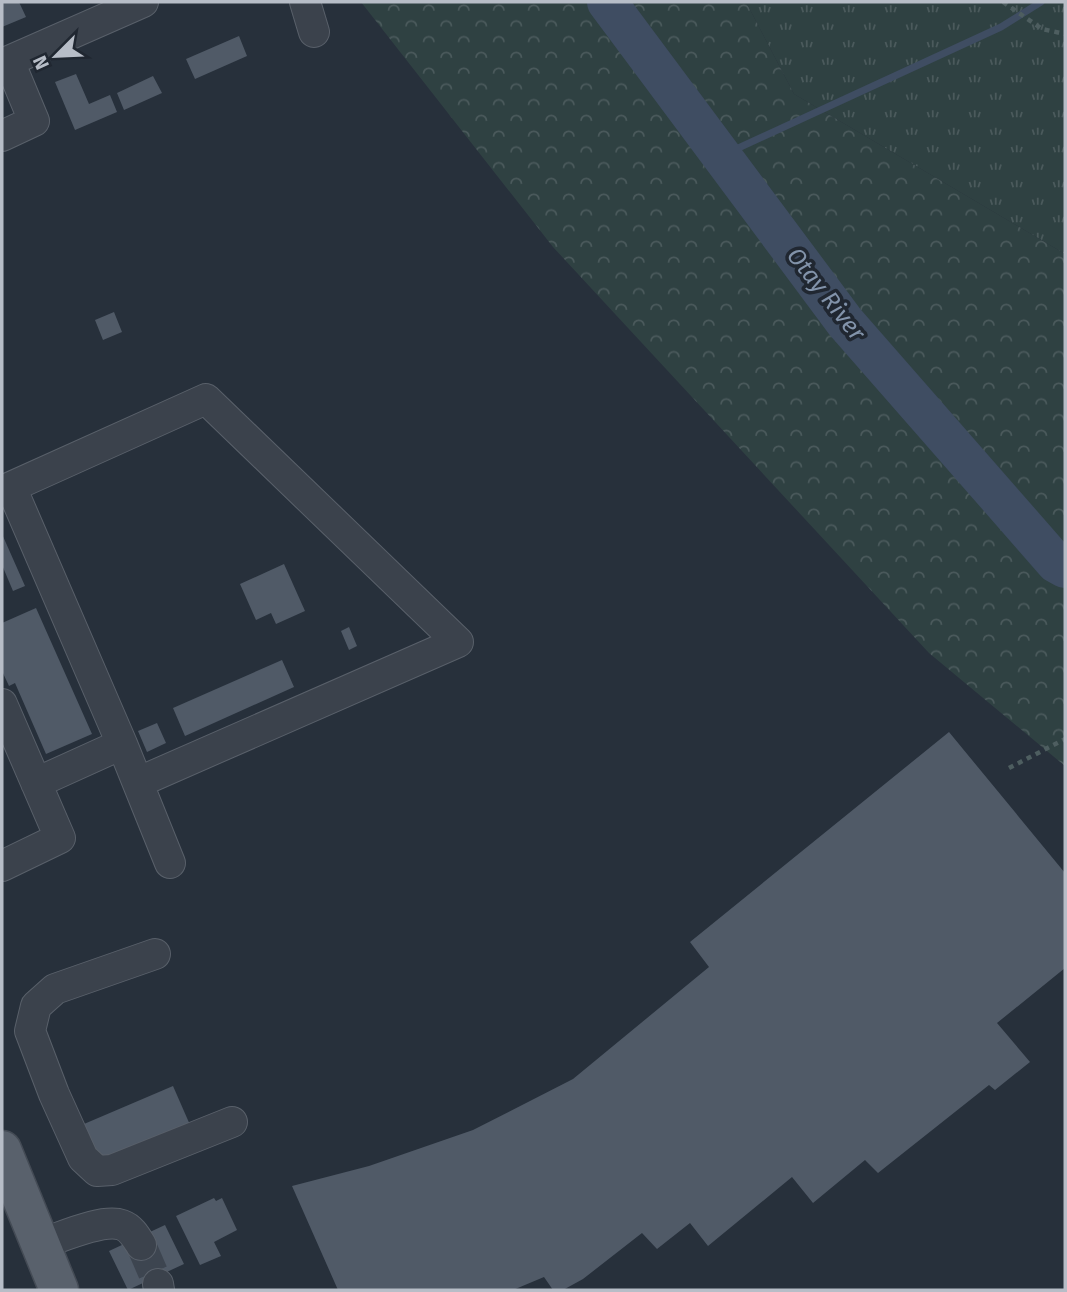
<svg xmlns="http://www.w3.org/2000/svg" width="1067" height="1292" font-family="'Fira Sans',sans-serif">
<defs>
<pattern id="grass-tufts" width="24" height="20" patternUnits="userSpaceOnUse" patternTransform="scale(1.75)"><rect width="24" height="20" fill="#2f4142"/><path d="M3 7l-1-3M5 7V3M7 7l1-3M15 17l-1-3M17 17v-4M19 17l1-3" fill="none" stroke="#4b5a5c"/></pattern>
<pattern id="forest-crowns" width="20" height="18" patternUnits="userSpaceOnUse" patternTransform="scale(1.75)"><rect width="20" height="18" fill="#2f4142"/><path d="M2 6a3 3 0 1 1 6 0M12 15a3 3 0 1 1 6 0" fill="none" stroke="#4b5a5c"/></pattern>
</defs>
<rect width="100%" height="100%" fill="#27303b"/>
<path fill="url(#grass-tufts)" d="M746,2H1065V254L794,94Z"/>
<path fill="url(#forest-crowns)" d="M361,2H746L794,94L1065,254V766L929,653L553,247Z"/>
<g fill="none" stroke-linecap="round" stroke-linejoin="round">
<path stroke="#3f4d62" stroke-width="7" d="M721,156L1001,27L1041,2"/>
<path stroke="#3f4d62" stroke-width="40" d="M607,2L845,322L1056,563L1065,568"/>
</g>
<path fill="#505a67" d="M2,2H19L26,17L2,27Z
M239,36L247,56L195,79L186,59Z
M76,74L89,104L110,95L117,112L75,130L55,82Z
M153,76L162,93L124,110L117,93Z
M114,312L122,332L103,340L95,320Z
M2,534L25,586L13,591L2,565Z
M284,564L305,611L276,624L271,613L256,620L240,584Z
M36,608L92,734L46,754L15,683L9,686L2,671V623Z
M349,627L357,646L349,650L341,631Z
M282,660L294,687L185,736L173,708Z
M157,723L166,743L147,752L138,731Z
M949,732L1065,873V968L997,1023L1030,1062L995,1090L989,1085L878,1173L865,1160L813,1203L792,1177L708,1246L690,1223L657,1249L642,1233L583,1279L563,1290H553L544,1277L513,1290H338L292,1186L369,1166L473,1130L573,1079L709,967L690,942Z
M173,1086L194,1134L103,1168L84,1124Z
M214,1198L216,1201L222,1198L237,1230L214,1242L221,1256L200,1265L176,1216Z
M165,1225L184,1264L128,1290L109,1251Z"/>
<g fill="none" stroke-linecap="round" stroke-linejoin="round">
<path stroke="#3d4550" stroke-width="30" stroke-dasharray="30 15" stroke-linecap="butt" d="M141,1245L158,1284"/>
<defs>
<path id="minor" d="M305,2L314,32
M2,136L34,121L9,61L143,2
M11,487L122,744
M2,491L206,399L458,642L139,782
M2,704L60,838L2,866
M36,783L122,744L170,863
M155,954L55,989L36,1006L30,1031L54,1094L83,1158L97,1171L112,1170L232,1122
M40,1244C60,1238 102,1218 122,1225C131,1228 136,1237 141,1245
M158,1284L159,1290"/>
<path id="major" d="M2,1150L59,1290"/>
</defs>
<use href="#minor" stroke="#59606a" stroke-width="32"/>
<use href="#major" stroke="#444b55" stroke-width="41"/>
<path stroke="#4e5e60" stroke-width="4.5" stroke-dasharray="5 5" stroke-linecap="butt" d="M1003,2L1042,29L1065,34
M1009,768L1065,739"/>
<use href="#minor" stroke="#3b424c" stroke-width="30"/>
<use href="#major" stroke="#59616c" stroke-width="38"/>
</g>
<g text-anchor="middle" stroke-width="7" stroke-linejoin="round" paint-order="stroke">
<g font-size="24" font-style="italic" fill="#8293aa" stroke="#202731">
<text transform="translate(826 294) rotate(52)" y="8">Otay River</text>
</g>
</g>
<rect width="1067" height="1292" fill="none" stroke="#b7bdc7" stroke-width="7"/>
<g transform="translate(56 56) rotate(246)" stroke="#202731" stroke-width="5" paint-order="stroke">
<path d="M0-5L12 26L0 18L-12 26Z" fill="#b7bdc7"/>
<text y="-10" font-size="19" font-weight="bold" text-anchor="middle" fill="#b7bdc7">N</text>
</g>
</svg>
